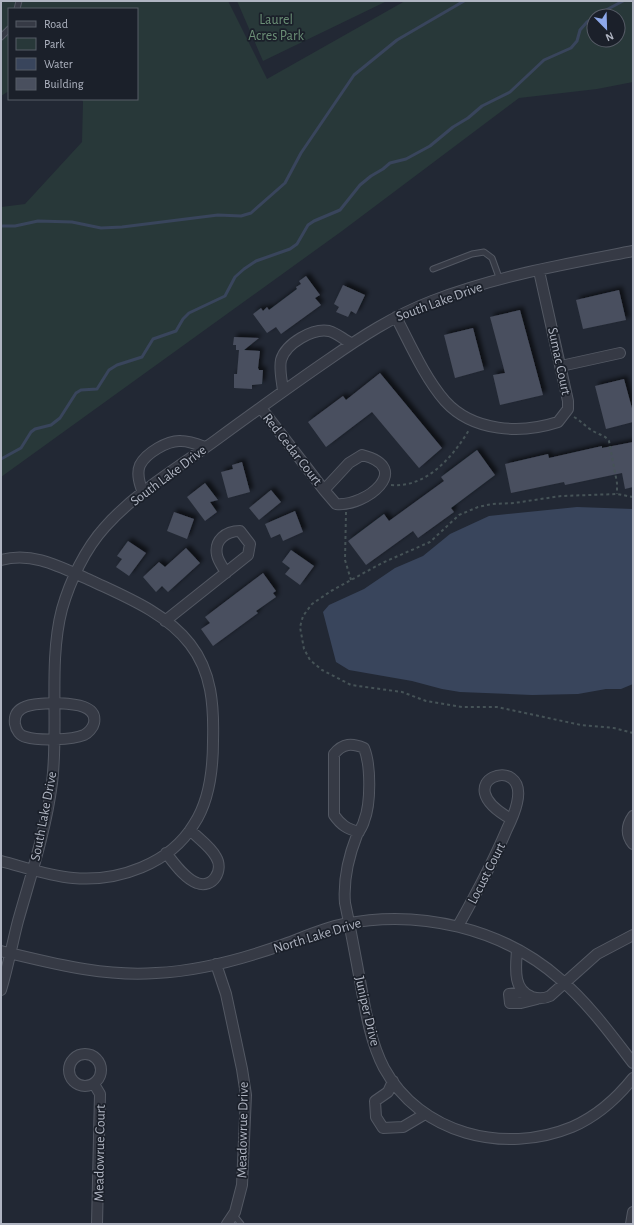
<svg xmlns="http://www.w3.org/2000/svg" width="634" height="1225" font-family="'Alegreya Sans',sans-serif">
<defs>
<filter id="shadow"><feDropShadow dx="3.5" dy="-3.5" stdDeviation="2" flood-color="#0009"/></filter>
</defs>
<rect width="100%" height="100%" fill="#222834"/>
<path fill="#283839" fill-rule="evenodd" d="M1,1H228L267,79L405,1H633V82L597,89L519,98L342,231L1,477V207L25,204L82,142L83,102L82,99H137V9H9V91L1,96ZM594,16H618V40H594Z
M237,1H387L263,61Z"/>
<path fill="#39455c" d="M577,507L633,509V684L621,689H606L578,694L532,695L460,692L442,689L412,681L349,670L336,662L323,612L329,605L364,589L395,568L423,556L450,534L489,516Z"/>
<g fill="none" stroke-linecap="round" stroke-linejoin="round">
<path stroke="#39455c" stroke-width="3" d="M595,16L623,1
M1,226H15L38,221L72,222L101,228L122,227L218,215L241,216L251,213L285,183L301,153L354,75L397,40L464,1
M1,459L21,448L31,432L35,429L51,425L60,418L76,393L81,390L97,389L109,370L117,365L142,357L153,339L176,331L183,319L189,313L225,296L235,277L244,269L256,261L290,249L297,244L308,225L314,221L340,210L360,185L371,176L383,169L390,163L406,159L430,146L453,127L468,118L482,106L510,92L544,60L571,48L577,41L580,30L587,22L594,17"/>
</g>
<path fill="#494f5e" filter="url(#shadow)" d="M306,276L320,295L315,298L321,305L281,334L276,327L267,333L253,314L261,308L263,311L267,307L269,310L297,289L296,287L301,284L299,281Z
M343,285L365,295L356,314L351,311L348,317L336,312L339,307L334,304Z
M619,290L626,320L583,329L576,300Z
M520,310L543,395L500,405L493,375L505,373L490,317Z
M473,328L484,370L455,378L444,335Z
M234,337L259,338L244,350L260,351L258,368L259,370H263L262,384L252,385V389L234,388V374H237L239,350H236V345H233Z
M380,373L442,448L419,468L372,412L326,447L308,422L343,396L346,400Z
M624,379L633,412V422L606,429L595,386Z
M633,442V487L625,489L622,473L565,485L564,482L511,493L505,464L548,454L549,458L602,446V448Z
M477,450L495,475L451,508L454,512L418,538L413,531L366,565L348,541L384,514L389,521L444,481L441,477Z
M242,462L250,492L228,498L221,472L233,469L232,465Z
M205,483L218,500L210,502L217,512L205,521L187,497Z
M271,490L281,502L259,520L249,508Z
M295,511L303,532L283,541L280,534L271,538L265,524Z
M174,512L194,519L187,539L167,531Z
M128,541L146,553L129,576L116,567L122,559L117,556Z
M186,548L200,563L168,592L162,586L156,592L143,577L159,562L165,567Z
M291,550L314,566L300,585L285,574L290,568L282,562Z
M263,573L276,591L273,593L276,597L256,611L258,613L213,646L201,629L210,623L205,617Z"/>
<g fill="none" stroke-linecap="round" stroke-linejoin="round">
<defs>
<path id="service" d="M17,9L19,1
M1,37L9,29
M433,269L472,254L484,252L492,258L500,280
M233,1214L241,1224"/>
<path id="minor" d="M396,317C410,344 425,378 445,401C473,432 521,434 558,422L568,409V401L539,271
M561,366L620,353
M283,391C282,381 279,369 281,360C286,343 313,328 329,331C337,333 344,340 351,343
M261,408L324,490
M362,455C414,468 366,507 336,504L324,490L349,463Z
M143,493C140,485 136,474 140,465C146,453 168,440 181,441C189,441 197,444 205,447
M1,560C34,551 62,568 92,581C126,597 166,613 190,644C212,672 214,706 213,741C213,769 210,800 194,824C170,864 118,882 73,878C49,876 24,867 1,861
M165,621L248,555L250,544L240,531C226,531 214,540 217,555C218,561 223,567 226,573
M55,703C67,704 98,703 94,723C93,728 88,733 84,735C72,740 39,741 26,737C20,736 16,730 15,724C12,702 41,704 55,703Z
M633,816C626,826 626,835 633,844
M359,832C347,829 341,825 334,815V754C343,743 352,743 364,748C371,765 371,804 364,821C363,826 359,831 357,835C348,858 343,879 345,903C351,931 356,959 361,986C366,1014 371,1043 384,1068C420,1134 504,1155 572,1127C595,1117 617,1098 633,1078
M166,853C174,863 185,879 197,883C213,889 224,870 216,857C211,847 198,838 190,830
M458,926C476,894 493,862 507,829C511,821 515,812 517,803C529,751 443,781 511,819
M517,950C516,966 512,990 532,997C539,999 544,999 550,996L597,954L633,935
M1,951C52,963 103,977 156,973C200,971 243,959 285,944C304,937 324,928 344,924C419,909 502,928 560,979C588,1003 610,1033 633,1063
M216,964L226,994L242,1069L246,1095L242,1185L235,1212L227,1224
M1,990C8,967 12,944 18,921C31,875 46,830 52,783C59,727 48,662 62,609C70,581 85,549 105,527C136,492 179,467 216,440C253,413 290,386 328,360C361,337 393,316 432,301C496,276 566,264 633,251
M524,992L509,994L510,1003H521L537,999
M69 1070a16 16 0 1 1 32 0a16 16 0 1 1-32 0Z
M393,1081L388,1092L375,1101L376,1117L383,1128L403,1127L425,1114
M94,1084L100,1094L97,1224
M631,1224L633,1212"/>
</defs>
<use href="#service" stroke="#535863" stroke-width="7"/>
<use href="#minor" stroke="#535863" stroke-width="12"/>
<path stroke="#465357" stroke-width="2" stroke-dasharray="3 3" stroke-linecap="butt" d="M574,417C581,421 586,427 593,431C599,435 605,435 609,441L617,483V494
M391,485C426,488 452,458 469,430
M633,497L617,494L561,496L514,503L492,504L478,507L459,515L430,542L382,563L331,591L312,604L303,616L300,627L304,649L310,660L322,670L351,685L402,692L426,701L462,707H497L581,725L614,728L633,733
M346,512L345,560L351,580"/>
<use href="#service" stroke="#363a45" stroke-width="5"/>
<use href="#minor" stroke="#363a45" stroke-width="10"/>
</g>
<g text-anchor="middle" stroke-width="3.5" stroke-linejoin="round" paint-order="stroke">
<g font-size="14" fill="#6b8f76" stroke="#1b202a">
<text x="276" y="24">Laurel<tspan x="276" dy="16">Acres Park</tspan></text>
</g>
<g font-size="14" fill="#b0b5c2" stroke="#1b202a">
<text transform="translate(439 301) rotate(-20)" y="5">South Lake Drive</text>
<text transform="translate(560 361) rotate(78)" y="5">Sumac Court</text>
<text transform="translate(293 449) rotate(52)" y="5">Red Cedar Court</text>
<text transform="translate(168 475) rotate(-37)" y="5">South Lake Drive</text>
<text transform="translate(43 816) rotate(-79)" y="5">South Lake Drive</text>
<text transform="translate(486 873) rotate(-63)" y="5">Locust Court</text>
<text transform="translate(317 935) rotate(-17)" y="5">North Lake Drive</text>
<text transform="translate(368 1011) rotate(77)" y="5">Juniper Drive</text>
<text transform="translate(242 1130) rotate(-89)" y="5">Meadowrue Drive</text>
<text transform="translate(99 1153) rotate(-89)" y="5">Meadowrue Court</text>
</g>
</g>
<rect width="634" height="1225" fill="none" stroke="#b0b5c2" stroke-width="4"/>
<rect x="8" y="8" width="130" height="92" fill="#1b202a" stroke="#575c67"/>
<rect x="16" y="21" width="20" height="6" fill="#363a45" stroke="#575c67"/>
<text x="44" y="28" font-size="12" fill="#b0b5c2">Road</text>
<rect x="16" y="38" width="20" height="12" fill="#283839" stroke="#575c67"/>
<text x="44" y="48" font-size="12" fill="#b0b5c2">Park</text>
<rect x="16" y="58" width="20" height="12" fill="#39455c" stroke="#575c67"/>
<text x="44" y="68" font-size="12" fill="#b0b5c2">Water</text>
<rect x="16" y="78" width="20" height="12" fill="#494f5e" stroke="#575c67"/>
<text x="44" y="88" font-size="12" fill="#b0b5c2">Building</text>
<g transform="translate(606 28) rotate(157)"><circle r="19" fill="#1b202a" stroke="#575c67"/>
<path d="M0-3L7 15L0 10L-7 15Z" fill="#8da8ea"/>
<text y="-6" font-size="11" font-weight="bold" text-anchor="middle" fill="#b0b5c2">N</text>
</g>
</svg>
